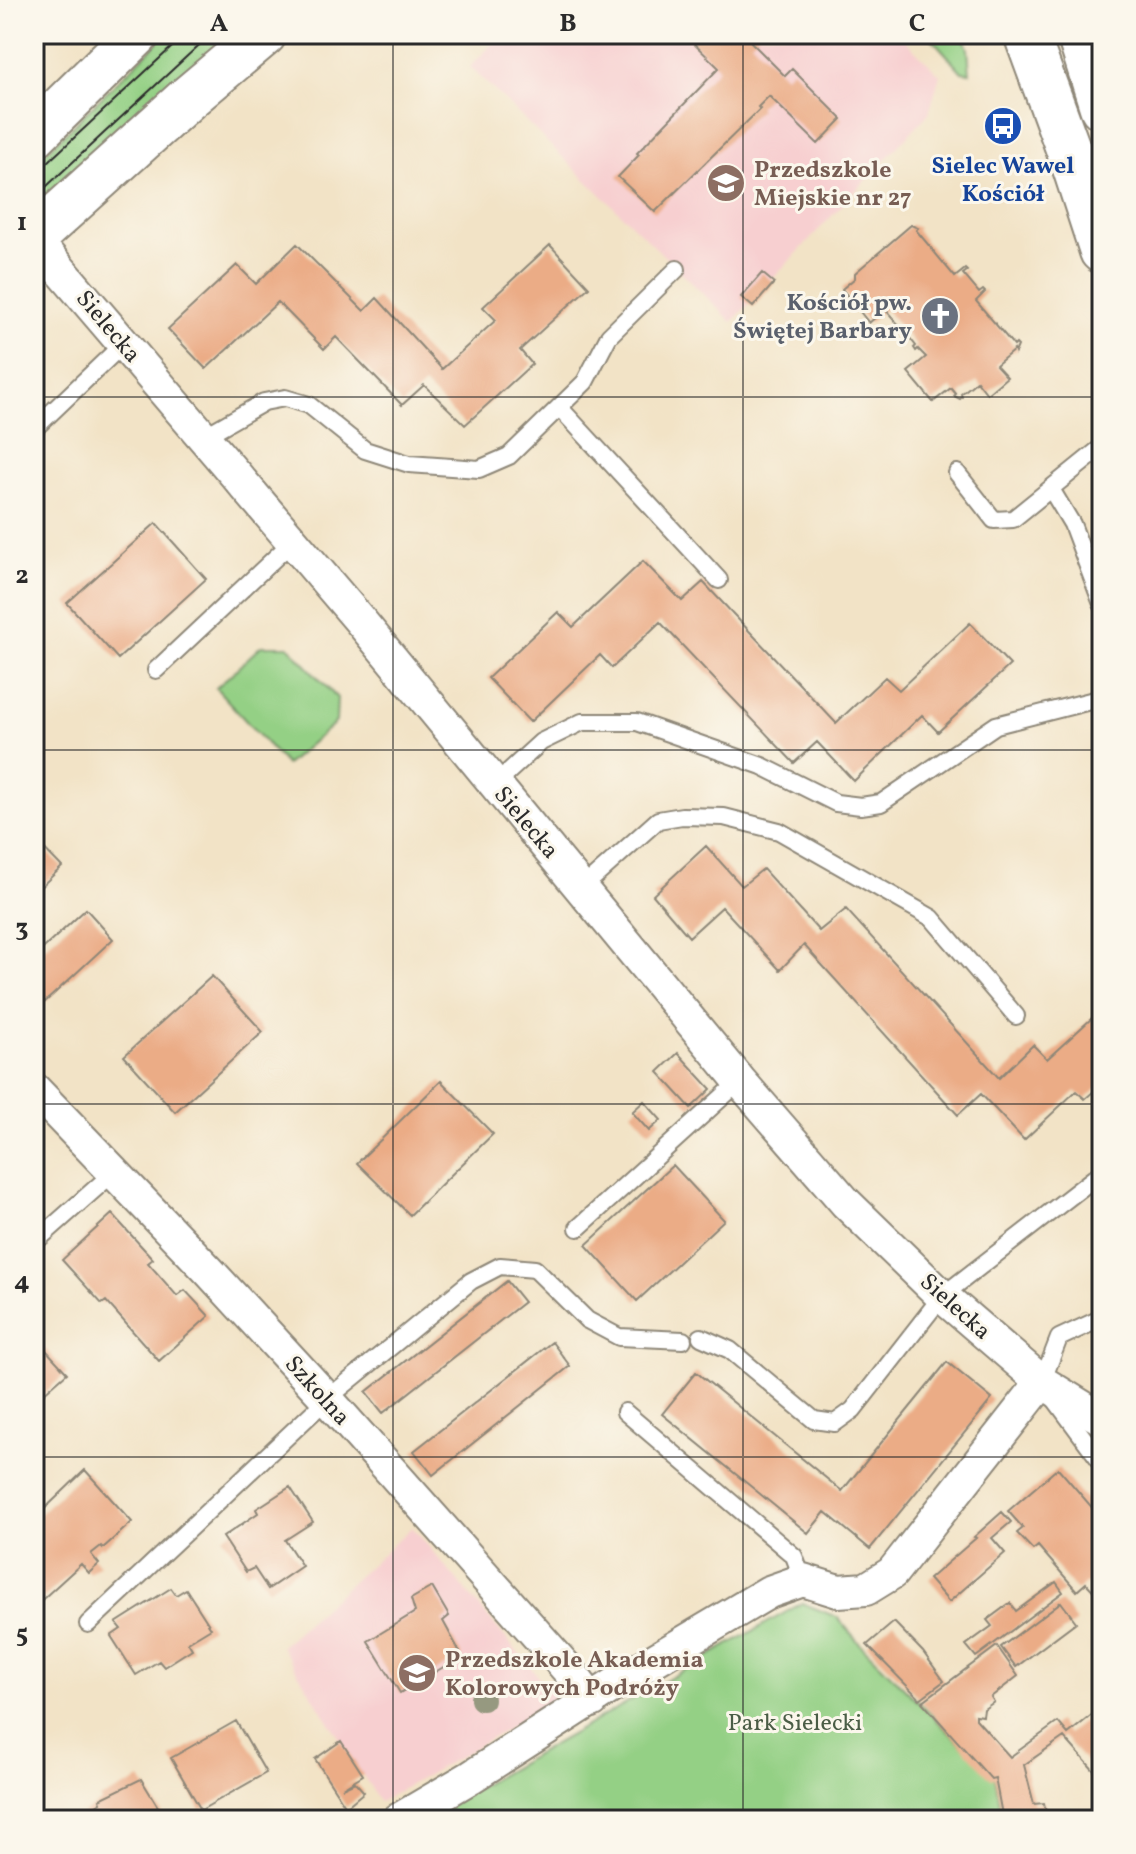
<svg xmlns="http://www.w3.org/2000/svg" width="1136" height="1854" font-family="Vollkorn,serif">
<rect width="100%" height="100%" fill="#fbf7ec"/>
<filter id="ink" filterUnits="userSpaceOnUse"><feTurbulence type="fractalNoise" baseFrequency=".0125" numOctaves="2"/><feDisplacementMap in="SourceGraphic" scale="16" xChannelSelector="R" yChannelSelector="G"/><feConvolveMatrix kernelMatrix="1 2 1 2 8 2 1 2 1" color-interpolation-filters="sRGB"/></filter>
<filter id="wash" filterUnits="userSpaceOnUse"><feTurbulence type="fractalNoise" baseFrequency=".006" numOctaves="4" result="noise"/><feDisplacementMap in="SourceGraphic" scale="32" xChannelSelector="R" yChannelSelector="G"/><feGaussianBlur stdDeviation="1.8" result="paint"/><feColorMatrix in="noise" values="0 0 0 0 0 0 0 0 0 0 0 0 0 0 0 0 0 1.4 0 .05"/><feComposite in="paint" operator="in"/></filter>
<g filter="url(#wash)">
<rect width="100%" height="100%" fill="#f2e3c6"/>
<path fill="#f7cfd0" d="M502,34H899L940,75L929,113L732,322L470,67Z
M412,1527L558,1700L380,1802L281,1646Z"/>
<path fill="#94d085" stroke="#607e58" stroke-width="2" d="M166,34H239L34,212V164Z
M928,34H963L968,49L970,73L962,72Z
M261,646H288L337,698L336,722L286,765L216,688Z
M802,1603L837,1617L862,1646L995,1778L1003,1820H421Z"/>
<g id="blocks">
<path fill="#ebac86" d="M684,34H756L758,36L751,42L785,76L792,69L842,119L818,144L769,96L758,107L760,109L655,212L618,177L639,155L637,153L719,68Z
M911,225L918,228L916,230L955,277L965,269L967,271L963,274L979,293L983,290L985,292L976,301L1014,346L1016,344L1018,346L1015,353L1014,350L996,365L1007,377L987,394L977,381L961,394L962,397L960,399L954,396L956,394L951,388L933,402L908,372L926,357L918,349L916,351L914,348L916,346L901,327L898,329L896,327L899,325L885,309L869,323L842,289L855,278V273Z
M297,244L364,311L377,298L442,369L496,320L483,307L550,245L589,287L520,350L532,364L465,425L424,385L402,405L336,337L324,349L278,302L206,369L168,329L237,265L256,284Z
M762,273L774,283L753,307L741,297Z
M156,523L206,579L118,659L67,603Z
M643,561L682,601L703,582L836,723L885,677L899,690L970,623L1010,665L938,732L922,715L854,781L817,742L794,763L660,622L612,668L600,655L530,722L488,678L558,612L573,627Z
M34,838L62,867L34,893Z
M706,846L742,886L763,869L819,931L846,909L999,1078L1033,1045L1047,1059L1102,1009V1084L1085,1099L1076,1091L1024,1140L981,1094L958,1115L804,945L780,970L722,907L689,937L653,895Z
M86,909L113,939L45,1002L34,991V957Z
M212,976L263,1032L175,1112L124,1056Z
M678,1053L711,1089L691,1108L658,1072Z
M441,1081L493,1134L410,1215L357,1163Z
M644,1101L661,1120L649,1131L632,1112Z
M673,1165L724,1220L637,1301L586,1245Z
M112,1214L153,1259L148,1263L177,1296L185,1290L209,1316L159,1361L106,1301L102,1304L62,1260Z
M507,1281L524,1302L383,1413L366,1392Z
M34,1337L67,1373L34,1402Z
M552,1342L570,1366L433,1475L414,1451Z
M947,1362L992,1399L870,1549L825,1512L808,1533L662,1414L696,1372L842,1491Z
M1058,1468L1102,1519V1600L1086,1583L1077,1591L1038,1546L1033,1550L1017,1533L1023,1528L1008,1511Z
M85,1470L132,1522L103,1548L101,1546L91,1554L99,1564L89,1573L81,1564L34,1607V1519Z
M290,1487L313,1522L285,1540L302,1566L268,1589L254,1568L246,1572L223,1537L258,1513L256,1509Z
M1002,1512L1011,1522L992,1538L1005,1553L949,1602L929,1579L976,1538L974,1537Z
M1056,1582L1063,1592L976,1657L966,1645L992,1626L987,1620L1010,1603L1016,1611Z
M432,1587L449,1616L443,1621L462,1656L400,1693L368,1641L415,1612L411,1599Z
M171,1588L176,1595L186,1589L211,1628L188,1642L192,1649L164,1667L159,1661L136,1675L111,1636L121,1629L116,1623Z
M1061,1602L1076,1622L1016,1667L1001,1647Z
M894,1622L923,1652L944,1681L920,1699L867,1645Z
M997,1646L1018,1676L991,1697L994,1702L984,1709L983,1716L976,1715V1719L1010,1757L1058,1722L1068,1734L1098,1710L1100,1713L1095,1718L1102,1726V1768L1096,1773L1064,1737L1024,1765L1034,1804L1044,1803L1048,1820H1003L995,1778L991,1779L922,1702Z
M236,1721L266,1773L201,1810L171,1758Z
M341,1741L363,1775L342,1788L355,1782L364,1792L346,1807L315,1759Z
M141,1779L166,1820H86L82,1814L101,1802L100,1799Z"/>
</g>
</g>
<g filter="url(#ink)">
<use href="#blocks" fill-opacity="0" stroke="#8e8778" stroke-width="2"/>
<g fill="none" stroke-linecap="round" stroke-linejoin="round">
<defs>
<path id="lane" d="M559,407L719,580
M34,429L123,344
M203,437L264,402L285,398L309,405L365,450L409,464L479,469L509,456L585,382L609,336L677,269
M957,473L994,520L1013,519L1102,447
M1051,489L1072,524L1102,604
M156,670L292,542
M495,784L541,742L582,722H637L762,766L836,803L861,806L881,803L996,725L1102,698
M582,888L658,820L682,816L724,817L779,831L932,918L1016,1016
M578,1228L740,1081
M34,1243L113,1173
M1102,1318L1059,1338L1042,1382L1102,1463
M701,1337L730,1350L814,1420L835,1423L853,1410L942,1296L1102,1172
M625,1412L794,1556L803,1580
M88,1624L327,1399L471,1281L500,1266L535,1269L587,1320L619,1337L683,1340"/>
<path id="street" d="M34,239L358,618L740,1081L846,1203L942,1296L1042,1382L1102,1419
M34,1089L208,1270L327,1399L570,1672L592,1701
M398,1820L471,1777L631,1674L769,1592L803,1580L838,1591L866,1589L892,1573L1042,1382"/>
<path id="secondary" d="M1026,34L1073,162L1102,251
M1079,34L1102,107
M34,135L137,34
M34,237L188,98L264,34"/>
</defs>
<use href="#lane" stroke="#8e8778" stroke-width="20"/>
<use href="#street" stroke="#8e8778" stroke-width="36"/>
<use href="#secondary" stroke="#8e8778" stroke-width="48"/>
<use href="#lane" stroke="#fff" stroke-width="16"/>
<use href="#street" stroke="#fff" stroke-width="32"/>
<use href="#secondary" stroke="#fff" stroke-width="44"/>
<path stroke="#2b2b2b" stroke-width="2" d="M34,175L186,34
M34,198L211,34"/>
</g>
<circle fill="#969980" cx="482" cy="1699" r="12"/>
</g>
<path fill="none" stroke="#2b2b2b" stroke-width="2" stroke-opacity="0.55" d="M393,34V1820M743,34V1820M34,397H1102M34,750H1102M34,1104H1102M34,1457H1102"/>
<defs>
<symbol id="bus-disc" viewBox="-11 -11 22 22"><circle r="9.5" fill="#1a4fb4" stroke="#fbf7ec"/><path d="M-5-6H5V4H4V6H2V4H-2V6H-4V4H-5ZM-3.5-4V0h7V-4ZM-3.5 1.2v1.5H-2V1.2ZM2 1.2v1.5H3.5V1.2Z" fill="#fff"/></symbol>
<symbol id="school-disc" viewBox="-11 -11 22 22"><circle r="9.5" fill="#8d6e63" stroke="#fbf7ec"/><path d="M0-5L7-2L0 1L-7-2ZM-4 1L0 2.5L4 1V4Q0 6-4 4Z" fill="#fff"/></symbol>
<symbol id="church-disc" viewBox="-11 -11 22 22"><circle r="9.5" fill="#6b7280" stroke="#fbf7ec"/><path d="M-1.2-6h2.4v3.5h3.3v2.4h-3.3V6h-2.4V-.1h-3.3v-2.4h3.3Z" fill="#fff"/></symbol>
</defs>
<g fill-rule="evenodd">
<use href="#bus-disc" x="981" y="104" width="44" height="44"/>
<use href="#school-disc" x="704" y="161" width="44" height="44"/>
<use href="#church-disc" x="918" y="294" width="44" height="44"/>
<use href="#school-disc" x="395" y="1651" width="44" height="44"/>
</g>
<g text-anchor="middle" stroke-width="6" stroke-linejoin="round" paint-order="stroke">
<g font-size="24" font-weight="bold" fill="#164399" stroke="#fbf7ec">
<text x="1003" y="173">Sielec Wawel<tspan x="1003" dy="28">Kościół</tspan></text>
</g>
<g font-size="24" font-weight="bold" fill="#785e54" stroke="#fbf7ec" text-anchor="start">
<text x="754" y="177">Przedszkole<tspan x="754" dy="28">Miejskie nr 27</tspan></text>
<text x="445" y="1667">Przedszkole Akademia<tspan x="445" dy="28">Kolorowych Podróży</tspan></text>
</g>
<g font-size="24" font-weight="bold" fill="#5b616d" stroke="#fbf7ec" text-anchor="end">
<text x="912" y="310">Kościół pw.<tspan x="912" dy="28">Świętej Barbary</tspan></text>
</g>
<g font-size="24" fill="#2b2b2b" stroke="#fbf7ec">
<text transform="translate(109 326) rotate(50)" y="8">Sielecka</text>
<text transform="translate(527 822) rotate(50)" y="8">Sielecka</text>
<text transform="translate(956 1306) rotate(42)" y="8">Sielecka</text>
<text transform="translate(318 1390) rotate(48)" y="8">Szkolna</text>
</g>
<g font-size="24" fill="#4a5d46" stroke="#fbf7ec">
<text x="795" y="1730">Park Sielecki</text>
</g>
</g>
<rect width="1136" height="1854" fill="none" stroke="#fbf7ec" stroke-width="88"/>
<rect x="44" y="44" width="1048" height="1766" fill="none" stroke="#2b2b2b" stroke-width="3"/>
<g font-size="26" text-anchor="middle" font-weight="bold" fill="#2b2b2b">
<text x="219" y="31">A</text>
<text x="568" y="31">B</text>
<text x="917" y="31">C</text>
<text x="22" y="230">1</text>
<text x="22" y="583">2</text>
<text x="22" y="936">3</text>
<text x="22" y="1289">4</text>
<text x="22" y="1642">5</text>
</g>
</svg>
